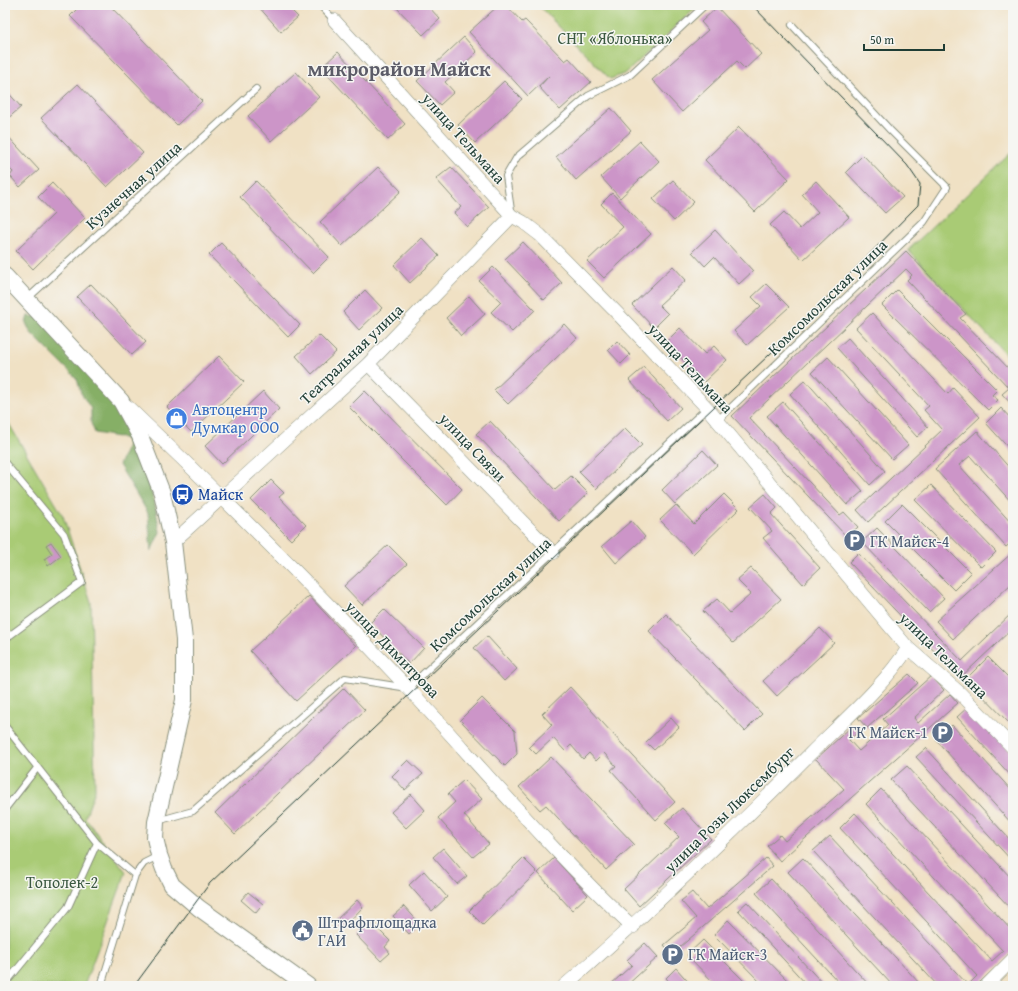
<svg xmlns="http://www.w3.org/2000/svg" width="1018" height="991" font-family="'Gentium Book Plus',serif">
<rect width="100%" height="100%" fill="#f6f6f2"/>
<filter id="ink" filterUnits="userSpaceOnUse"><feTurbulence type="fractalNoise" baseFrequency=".025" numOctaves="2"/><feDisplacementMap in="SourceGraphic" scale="8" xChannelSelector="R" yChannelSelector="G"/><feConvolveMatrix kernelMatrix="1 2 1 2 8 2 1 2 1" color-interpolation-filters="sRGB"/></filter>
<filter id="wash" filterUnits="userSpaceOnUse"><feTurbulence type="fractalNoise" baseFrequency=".012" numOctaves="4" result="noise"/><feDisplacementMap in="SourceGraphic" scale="16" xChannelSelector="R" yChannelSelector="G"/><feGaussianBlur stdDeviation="0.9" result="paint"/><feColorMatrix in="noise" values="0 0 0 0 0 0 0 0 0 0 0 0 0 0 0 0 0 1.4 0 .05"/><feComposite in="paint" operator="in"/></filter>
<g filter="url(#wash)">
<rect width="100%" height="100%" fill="#f0e1c4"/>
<path fill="#a9cb74" stroke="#648454" d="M538,5H699L626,73L610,79Z
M1013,151V362L908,250Z
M5,417L63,516L91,602L95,790L85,818L126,872L84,986H5Z"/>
<path fill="#86af66" stroke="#52764d" d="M28,316L38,317L111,400L131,430L154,500L160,532L151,551L148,513L119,465L128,445L124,438L95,433L91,423V409L81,393L77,379L31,333L26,323Z"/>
<g id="blocks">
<path fill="#cc95c8" d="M81,5H109L202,101L177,125L70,16Z
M257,5H286L298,17L281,32Z
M394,5H427L440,19L423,35Z
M499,5H506L522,22L525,20L565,61L569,58L591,82L560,110L539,87L549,76L528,96L469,32Z
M717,7L761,54L745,69L737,61L682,112L652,80L708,30L701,22Z
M464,37L477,52L445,82L454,92L440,105L417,81Z
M338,52L405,124L388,140L321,68Z
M296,72L319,97L271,141L248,116Z
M504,81L522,99L475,143L458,125Z
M78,84L143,153L107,187L41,118Z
M5,89L21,107L5,121Z
M611,108L631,131L576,180L556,157Z
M739,127L789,179L755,212L705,160Z
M5,133L39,170L20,187L10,176L13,172L5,164Z
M640,141L659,161L620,198L601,177Z
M863,155L903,197L885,213L846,172Z
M378,167L401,191L342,246L320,222Z
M451,167L489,207L467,227L454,213L461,207L436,179Z
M673,180L694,202L674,221L653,199Z
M256,181L329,257L313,273L240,197Z
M816,181L849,217L803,260L770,225L784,212L800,229L818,212L802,194Z
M52,183L85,218L33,269L16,251L54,214L38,197Z
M612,193L651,234L604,278L587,261L623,227L601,204Z
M715,230L753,271L739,284L714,257L705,266L692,252Z
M422,238L439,256L410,283L394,265Z
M523,242L562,283L544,300L505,259Z
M221,243L300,325L288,337L209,255Z
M906,251L966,314L960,318L1013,373V406L1002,394L1009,388L907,280L912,275L906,269L749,418L840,515L844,512L858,527L847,537L732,416Z
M673,266L686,280L659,305L668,314L654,328L632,305Z
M493,267L535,310L512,332L491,312L501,302L479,281Z
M91,284L146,342L132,355L77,297Z
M766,284L789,307L747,345L734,331L761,306L752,297Z
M365,290L382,308L359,330L343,312Z
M897,290L997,390L992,395L998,400L988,410L882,305Z
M469,296L485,314L461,336L446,318Z
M872,313L948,394L953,388L980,417L868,522L857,510L942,430L924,410L929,406L856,328Z
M564,324L577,338L508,404L494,390Z
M680,328L705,354L714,346L727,360L704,382L666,342Z
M319,335L336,352L312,374L296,356Z
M848,338L928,427L917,437L837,348Z
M617,341L630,355L621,364L608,350Z
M219,356L244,382L191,432L167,407Z
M828,357L908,445L892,459L812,372Z
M644,367L681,408L667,421L629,380Z
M805,380L885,471L870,485L790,394Z
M263,391L279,409L222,464L205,446Z
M365,391L462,489L447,505L349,407Z
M783,402L863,491L847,505L767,416Z
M1001,408L1013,421V453L986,423Z
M490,421L555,490L571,476L588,493L559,521L476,434Z
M625,428L642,445L596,489L579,472Z
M977,431L1013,472V504L970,456L959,465L1013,525V541L1006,547L935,469Z
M703,450L717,465L675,504L662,490Z
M271,480L284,493L279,497L306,525L291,540L251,500Z
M931,485L996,552L981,567L915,500Z
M724,494L739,509L693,554L660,520L676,505L694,524Z
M765,494L777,508L771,514L820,568L803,584L763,538L772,531L750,507Z
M902,504L971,573L954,590L885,521Z
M631,521L645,537L616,563L602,546Z
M877,528L944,598L929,612L862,542Z
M51,542L61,556L48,566L44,559L52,554L46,545Z
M388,545L407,564L362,605L344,586Z
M1013,552V582L953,639L936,621Z
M858,553L962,661L1013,612V628L960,678L849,562Z
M751,568L781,599L733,643L703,611L717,599L730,613L751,594L737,580Z
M309,596L356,646L296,701L250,651Z
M384,609L424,648L409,664L370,623Z
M666,614L762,714L745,731L649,631Z
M820,628L834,643L777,696L763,681Z
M487,636L517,669L504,681L474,648Z
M988,657L1013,682V727L966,679Z
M909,674L918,683L867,728L858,718Z
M931,676L944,690L914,718L918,723L950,694L958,703L780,861L767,846L780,835L785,841L844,789L816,759L852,726L858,732L849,740L859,751L888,725L883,719Z
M570,687L675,802L656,820L611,770L616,766L604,753L596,761L589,753L583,759L571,745L565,751L553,738L536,754L529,747L552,725L542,714Z
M344,688L365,710L235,834L215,813Z
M482,698L515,731L517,754L505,766L460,720Z
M969,706L1013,754V778L957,717Z
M671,718L679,727L654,750L646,742Z
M952,725L1013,792V825L936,740Z
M926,748L1013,843V862L916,757Z
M551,757L634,844L606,870L546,805L540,810L519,787Z
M408,760L423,774L405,790L392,776Z
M907,766L1013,880V911L891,780Z
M464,780L482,799L464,815L489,844L473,857L438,818L455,802L448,794Z
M881,789L1013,932V951L976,986H938L813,851L830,836L968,985L977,976L840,828L855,813L992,961L1003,951L866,804Z
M411,794L425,810L406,828L391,812Z
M682,808L711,839L639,906L624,889L679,837L665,823Z
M443,848L467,876L457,884L433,857Z
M523,858L537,872L483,925L469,911Z
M554,858L588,895L572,910L538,873Z
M766,858L773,866L672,954L664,945L696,918L681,901L692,892L707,909Z
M803,858L922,986H893L788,872Z
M424,871L447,897L432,911L409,885Z
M771,879L870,986H842L756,893Z
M248,892L263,904L256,913L241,900Z
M357,900L363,907L342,929L335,921Z
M747,902L825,986H808L738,910Z
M404,906L420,924L409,934L393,916Z
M728,920L793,986H764L714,935Z
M373,924L390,941L385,947L390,953L381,961L356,935L365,926L368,929Z
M703,940L749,986H717L687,955Z
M645,943L658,957L626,986H609L632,965L627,960Z
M676,968L692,986H673L666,978Z"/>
</g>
</g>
<g filter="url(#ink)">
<use href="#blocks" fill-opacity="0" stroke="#888f7c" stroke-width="1"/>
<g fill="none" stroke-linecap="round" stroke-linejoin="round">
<defs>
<path id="service" d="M320,5L334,20
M511,210L506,176L517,157L588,96L630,75L705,5
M27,299L256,89
M717,421L924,222L947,187L890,130L792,25
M5,463L64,534L82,582L5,639
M5,726L97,843L135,875
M5,809L37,768
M157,821L193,811L345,678L408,688L707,408
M5,984L68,907L97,843
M101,986L135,875L144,863L158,856"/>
<path id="minor" d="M334,20L512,216L523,222L540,235L617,313L707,408L908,648L961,694L1013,748
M368,364L553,553
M127,406C223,497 317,591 408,688C482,768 552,852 633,927
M173,542L368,364L512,216
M564,986C649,913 730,834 810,754C842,722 884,686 908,648
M986,986L1013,959"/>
<path id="tertiary" d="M5,276L121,401L140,436L162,493L173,542L184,640V700L156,822L155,838L159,855L164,869L172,885L199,908L308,986"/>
</defs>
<use href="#service" stroke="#888f7c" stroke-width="8"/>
<use href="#minor" stroke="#888f7c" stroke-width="14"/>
<use href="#tertiary" stroke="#888f7c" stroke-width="18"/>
<use href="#service" stroke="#fff" stroke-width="6"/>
<use href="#minor" stroke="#fff" stroke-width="13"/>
<use href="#tertiary" stroke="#fff" stroke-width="16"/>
<path stroke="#1f3d34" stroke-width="1" d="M134,986L210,883L787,338L918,205L920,184L907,165L752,5"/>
</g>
</g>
<defs>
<symbol id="shop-disc" viewBox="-11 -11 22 22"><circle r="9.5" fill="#3f7fe0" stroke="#f6f6f2"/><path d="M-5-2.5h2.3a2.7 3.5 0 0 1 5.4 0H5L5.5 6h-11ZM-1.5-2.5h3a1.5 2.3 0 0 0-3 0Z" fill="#fff"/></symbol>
<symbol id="bus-disc" viewBox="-11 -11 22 22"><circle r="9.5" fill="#1a4fb4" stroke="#f6f6f2"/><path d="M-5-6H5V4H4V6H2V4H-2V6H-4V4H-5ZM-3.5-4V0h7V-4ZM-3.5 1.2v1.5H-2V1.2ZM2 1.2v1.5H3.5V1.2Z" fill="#fff"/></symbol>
<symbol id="parking-disc" viewBox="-11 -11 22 22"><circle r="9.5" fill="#5c6f8a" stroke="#f6f6f2"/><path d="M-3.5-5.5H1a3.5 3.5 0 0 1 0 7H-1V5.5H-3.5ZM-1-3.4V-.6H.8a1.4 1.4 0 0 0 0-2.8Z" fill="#fff"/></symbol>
<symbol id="civic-disc" viewBox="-11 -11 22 22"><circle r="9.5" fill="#5c6f8a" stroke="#f6f6f2"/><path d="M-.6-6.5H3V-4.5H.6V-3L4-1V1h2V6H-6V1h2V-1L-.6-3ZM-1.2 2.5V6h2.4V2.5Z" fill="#fff"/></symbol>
</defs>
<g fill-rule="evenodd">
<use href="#shop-disc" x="164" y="406" width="25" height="25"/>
<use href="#bus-disc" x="170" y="482" width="25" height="25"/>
<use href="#parking-disc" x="842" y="528" width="25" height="25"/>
<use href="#parking-disc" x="930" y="720" width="25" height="25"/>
<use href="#civic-disc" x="290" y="918" width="25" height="25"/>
<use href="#parking-disc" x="660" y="942" width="25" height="25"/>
</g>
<g text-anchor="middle" stroke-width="3" stroke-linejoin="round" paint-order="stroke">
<g font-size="16" fill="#3b5941" stroke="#f6f6f2">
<text x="615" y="44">СНТ «Яблонька»</text>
<text x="62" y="888">Тополек-2</text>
</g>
<g font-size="16" fill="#1f3d34" stroke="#f6f6f2">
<text transform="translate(464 138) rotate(48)" y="6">улица Тельмана</text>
<text transform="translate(133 185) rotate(-42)" y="6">Кузнечная улица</text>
<text transform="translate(827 297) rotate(-44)" y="6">Комсомольская улица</text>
<text transform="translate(351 354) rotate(-44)" y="6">Театральная улица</text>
<text transform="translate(691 368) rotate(47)" y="6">улица Тельмана</text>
<text transform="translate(473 447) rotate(46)" y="6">улица Связи</text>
<text transform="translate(490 594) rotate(-43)" y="6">Комсомольская улица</text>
<text transform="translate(393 649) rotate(46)" y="6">улица Димитрова</text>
<text transform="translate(944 655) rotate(44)" y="6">улица Тельмана</text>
<text transform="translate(729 809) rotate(-44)" y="6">улица Розы Люксембург</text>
</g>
<g font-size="16" fill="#366cbe" stroke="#f6f6f2" text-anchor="start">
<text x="192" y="415">Автоцентр<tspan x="192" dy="18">Думкар ООО</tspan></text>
</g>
<g font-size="16" fill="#164399" stroke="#f6f6f2" text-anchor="start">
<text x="198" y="500">Майск</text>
</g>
<g font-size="16" fill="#4e5e75" stroke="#f6f6f2" text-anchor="start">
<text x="870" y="547">ГК Майск-4</text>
<text x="928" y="738" text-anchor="end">ГК Майск-1</text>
<text x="318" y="928">Штрафплощадка<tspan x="318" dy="18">ГАИ</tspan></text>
<text x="688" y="960">ГК Майск-3</text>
</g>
<g font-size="20" font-weight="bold" fill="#5c5c68" stroke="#f6f6f2">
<text x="399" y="76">микрорайон Майск</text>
</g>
</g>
<rect width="1018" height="991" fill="none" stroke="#f6f6f2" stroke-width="20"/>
<path d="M864 44v6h80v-6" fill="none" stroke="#1f3d34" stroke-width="2"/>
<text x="870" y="44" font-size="12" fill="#1f3d34" stroke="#f6f6f2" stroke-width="3" paint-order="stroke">50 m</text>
</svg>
